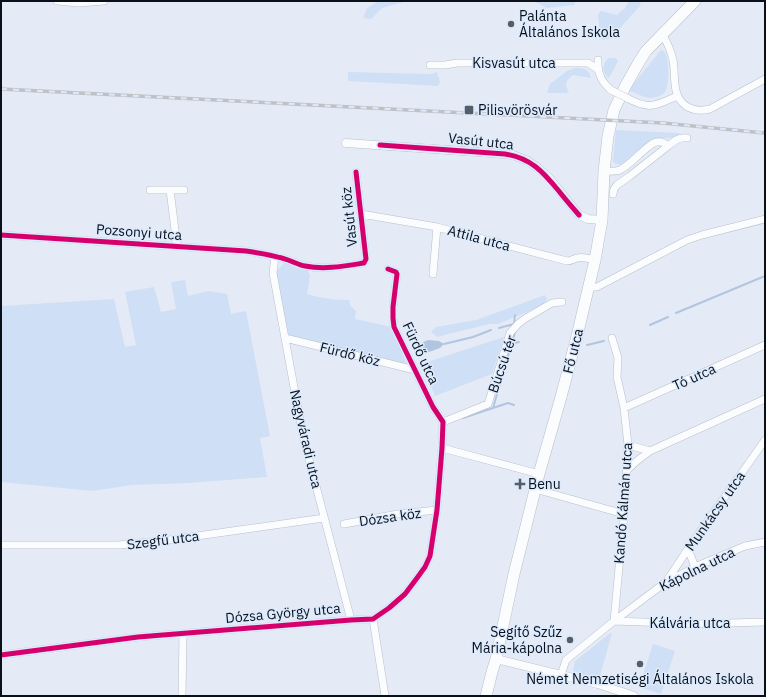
<svg xmlns="http://www.w3.org/2000/svg" width="766" height="697" font-family="'IBM Plex Sans',sans-serif">
<rect width="100%" height="100%" fill="#e4ebf6"/>
<path fill="#cfdff5" d="M379,1H413H407L382,8L371,19L363,18L367,8Z
M533,1H576L574,5L547,8Z
M629,1H641L640,6L611,38L602,40L600,35L598,14L601,11L617,15L625,8Z
M661,50C664,51 664,51 666,54C669,61 670,88 664,93C662,95 658,97 656,97C644,100 639,93 629,91L631,87Z
M609,58H616L618,61L609,78C601,72 602,63 609,58Z
M575,68C584,68 588,68 591,78L573,75C566,81 564,84 569,92L566,93H547L550,84L567,71Z
M348,72L431,74L437,72L440,82L438,86L348,81Z
M616,130L679,133V136C670,139 661,137 652,139L630,157L632,158L624,164L619,165L613,162Z
M285,262L308,270L310,276L307,294C321,298 334,300 349,300L350,305L356,311L355,319L392,327L406,363L404,365L288,336L276,272Z
M185,280L188,296L208,291L227,294L231,314L246,311L270,436L260,438L267,477L189,483L132,485L93,491L1,482V306L114,299L125,347L136,345L125,292L154,287L161,312L176,309L171,282Z
M545,295L547,299L544,305L498,324H489L457,332L447,334L438,337L431,332L436,327L476,320Z
M504,337L492,374L435,396L421,364Z
M612,633L599,680L573,671L575,661L609,634Z
M653,644L675,651L661,694L639,687Z"/>
<path fill="#b2c5e0" d="M428,340L439,341L444,344L440,348L429,352L424,350L421,345L423,342Z"/>
<g fill="none" stroke-linecap="round" stroke-linejoin="round">
<path stroke="#b2c5e0" stroke-width="2" d="M676,313L765,276
M650,325L668,317
M499,328L514,324L515,315
M444,344L473,337L491,330
M511,344L519,342
M587,345L604,341
M493,408L508,403L514,405
M463,418L493,408L515,332"/>
<defs>
<path id="minor" d="M57,1L79,3L104,1
M662,34C667,42 671,51 673,60C676,76 671,95 686,106C694,111 702,111 710,109L765,79
M598,60C597,73 601,82 611,90
M430,65H445L457,63H588L597,69
M627,98C649,110 655,106 677,96
M604,171C609,171 615,172 620,170C631,165 648,143 657,142C661,141 665,143 668,146C674,141 679,137 687,138
M150,190H184
M170,190L177,246
M613,194L614,189L617,185L630,176L668,146
M361,214L437,227L567,261C571,261 573,259 577,258C583,256 590,259 595,260
M1,235L246,251C260,253 274,255 288,260C294,262 299,265 305,266C325,270 345,266 364,263L366,259L356,172
M275,256L273,273L303,436L351,620
M433,274L437,227
M589,287H597L687,240L702,235L765,219
M285,338L415,370
M612,338L618,358L617,377L624,408L628,445L624,514L614,621
M624,408L765,345
M443,422L488,404L510,333L518,324L526,318L552,303L562,302
M628,445L650,451
M442,448L539,474
M627,470L638,460L650,451L765,399
M535,489L624,514
M344,524L398,514L437,510
M1,545H119L169,540L324,518
M688,549L695,567
M666,582L688,549L765,440
M373,619L385,696
M614,621L697,624L765,622
M1,655L138,637L351,620L373,619L389,608L405,594L417,578L425,567L430,556L437,510L442,448L443,422L433,407L394,327L393,318V307L397,274L396,272L388,269
M561,675L566,660L614,621L666,582L695,567L745,546L765,542
M182,696L183,633"/>
<path id="tertiary" d="M346,143L492,153L513,155L528,161L538,168L549,178L579,215L588,219L602,220
M496,659L598,684L634,696"/>
<path id="primary" d="M486,696L492,672L496,659L514,574L539,474L561,397L577,336L595,260L602,220L604,171L608,136L614,110L625,87L639,62L646,51L695,1"/>
</defs>
<use href="#minor" stroke="#b9bfc8" stroke-width="8"/>
<use href="#tertiary" stroke="#b9bfc8" stroke-width="9"/>
<use href="#primary" stroke="#b9bfc8" stroke-width="12"/>
<use href="#minor" stroke="#fbfcfe" stroke-width="7"/>
<use href="#tertiary" stroke="#fbfcfe" stroke-width="8"/>
<use href="#primary" stroke="#fbfcfe" stroke-width="11"/>
<defs>
<path id="rail" d="M1,89L663,123L765,133"/>
</defs>
<use href="#rail" stroke="#bfc1c4" stroke-width="3.5"/>
<use href="#rail" stroke="#dceafe" stroke-width="2" stroke-dasharray="6" stroke-linecap="butt"/>
<defs>
<path id="minor-bridge" d="M611,90L627,98"/>
</defs>
<use href="#minor-bridge" stroke="#b9bfc8" stroke-width="8" stroke-linecap="butt"/>
<use href="#minor-bridge" stroke="#fbfcfe" stroke-width="7"/>
<defs>
<path id="cycleway" d="M380,145L505,154C531,158 543,172 558,190C565,199 572,207 579,215
M1,235L246,251C260,253 274,255 288,260C294,262 299,265 305,266C325,270 345,266 364,263L366,259L356,172
M1,655L138,637L351,620L373,619L389,608L405,594L417,578L425,567L430,556L437,510L442,448L443,422L433,407L394,327L393,318V307L397,274L396,272L388,269"/>
</defs>
<use href="#cycleway" stroke="#dceafe" stroke-width="8"/>
<use href="#cycleway" stroke="#d6006c" stroke-width="5"/>
</g>
<g fill="#565d66" stroke="#dceafe" stroke-width="1.5">
<circle cx="511" cy="24" r="4"/>
<rect x="464" y="105" width="10" height="10" rx="2"/>
<path d="M518 478h4v4h4v4h-4v4h-4v-4h-4v-4h4z"/>
<circle cx="570" cy="640" r="4"/>
<circle cx="640" cy="664" r="4"/>
</g>
<g text-anchor="middle" stroke-width="3" stroke-linejoin="round" paint-order="stroke">
<g font-size="14" fill="#0a1018" stroke="#dceafe" text-anchor="start">
<text x="519" y="21">Palánta<tspan x="519" dy="16">Általános Iskola</tspan></text>
<text x="478" y="115">Pilisvörösvár</text>
<text x="528" y="489">Benu</text>
<text x="562" y="637" text-anchor="end">Segítő Szűz<tspan x="562" dy="16">Mária-kápolna</tspan></text>
<text x="640" y="684" text-anchor="middle">Német Nemzetiségi Általános Iskola</text>
</g>
<g font-size="14" fill="#0a1018" stroke="#dceafe">
<text x="514" y="68">Kisvasút utca</text>
<text transform="translate(481 141) rotate(6)" y="5">Vasút utca</text>
<text transform="translate(349 217) rotate(-96)" y="5">Vasút köz</text>
<text transform="translate(139 232) rotate(4)" y="5">Pozsonyi utca</text>
<text transform="translate(479 238) rotate(15)" y="5">Attila utca</text>
<text transform="translate(573 351) rotate(-76)" y="5">Fő utca</text>
<text transform="translate(421 353) rotate(65)" y="5">Fürdő utca</text>
<text transform="translate(350 354) rotate(14)" y="5">Fürdő köz</text>
<text transform="translate(502 364) rotate(-71)" y="5">Búcsú tér</text>
<text transform="translate(694 377) rotate(-24)" y="5">Tó utca</text>
<text transform="translate(306 439) rotate(77)" y="5">Nagyváradi utca</text>
<text transform="translate(623 503) rotate(-86)" y="5">Kandó Kálmán utca</text>
<text transform="translate(715 511) rotate(-55)" y="5">Munkácsy utca</text>
<text transform="translate(390 517) rotate(-8)" y="5">Dózsa köz</text>
<text transform="translate(163 540) rotate(-7)" y="5">Szegfű utca</text>
<text transform="translate(697 569) rotate(-26)" y="5">Kápolna utca</text>
<text transform="translate(283 613) rotate(-5)" y="5">Dózsa György utca</text>
<text x="690" y="628">Kálvária utca</text>
</g>
</g>
<rect width="766" height="697" fill="none" stroke="#0a1018" stroke-width="4"/>
</svg>
